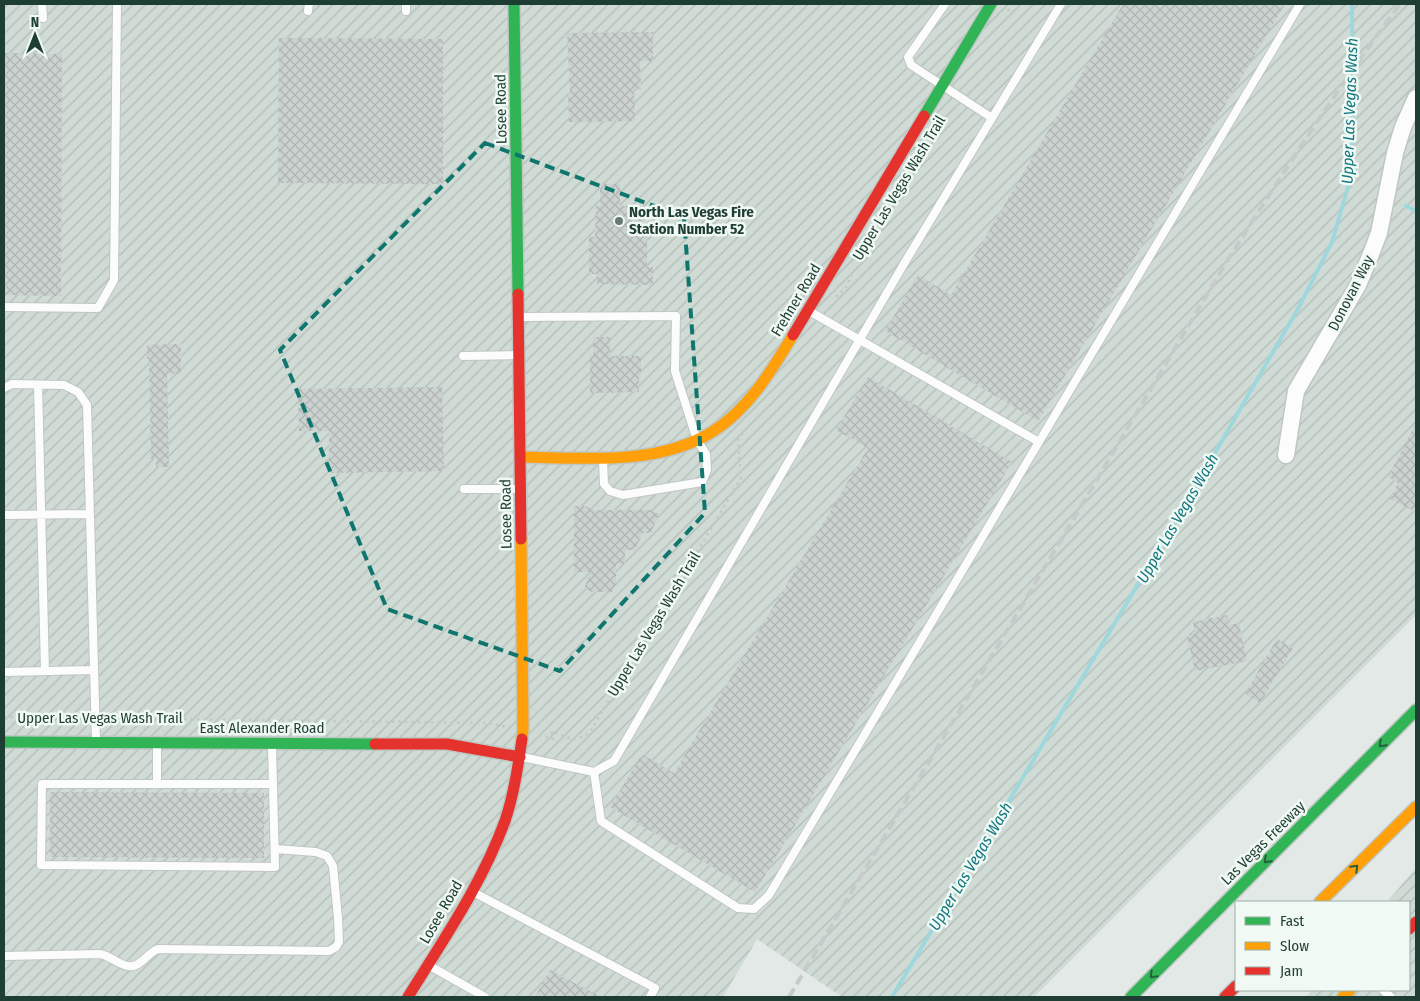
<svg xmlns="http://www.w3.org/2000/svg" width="1420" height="1001" font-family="'Fira Sans Condensed',sans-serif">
<defs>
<pattern id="industrial-furrows" width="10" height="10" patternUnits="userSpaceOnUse" patternTransform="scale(1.25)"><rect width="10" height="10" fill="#d0dbd6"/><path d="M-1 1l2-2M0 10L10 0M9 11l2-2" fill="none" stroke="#b2bdb8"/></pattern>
<pattern id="building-cross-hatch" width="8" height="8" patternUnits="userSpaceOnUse" patternTransform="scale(1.25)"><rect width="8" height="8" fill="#cbd2cf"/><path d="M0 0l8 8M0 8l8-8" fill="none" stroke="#aeb5b2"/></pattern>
</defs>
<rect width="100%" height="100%" fill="#e3e9e6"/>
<path fill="url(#industrial-furrows)" d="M4,4H1416V615L1034,997H842L757,939L723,997H4Z
M1416,868V997H1306L1312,990H1409V902H1387Z"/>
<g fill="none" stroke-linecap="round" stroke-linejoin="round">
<path stroke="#9fd8dc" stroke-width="4" d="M1406,206L1416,211
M892,997L1178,517L1299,307L1332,242L1350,180L1353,131L1352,4"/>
</g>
<path fill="url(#building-cross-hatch)" d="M1123,4H1285L1038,421L885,331L918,275L951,295Z
M653,32V61H640L641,89H634L635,121L569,122L568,93H570L567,33Z
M279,38L443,39V184L278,183Z
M4,53L62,54L61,296L4,295Z
M600,184H620V206H642V236H647V267H653V285L597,284V274H589V237H595L596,206H600Z
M593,337H610V356H641V378H639V392L590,393V356H593Z
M181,344V373L167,374L169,467H156V459H151L149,359H147V345Z
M868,377L1012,462L755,892L610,807L642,754L674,773L868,448L836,430Z
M442,387L444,471L329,473V431H299L298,389Z
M1416,423V512L1390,499L1398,483L1388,477Z
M574,506H585L594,510H650L659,514L651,533H643L635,550H625V564H616V583L612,592H592L584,588L591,572H574Z
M1227,615L1229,625L1239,623L1247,661L1195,671L1187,636L1195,634L1193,622Z
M1277,639L1293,648L1260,703L1245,694Z
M50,792L264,793V858L50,857Z
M550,970L601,997H535Z"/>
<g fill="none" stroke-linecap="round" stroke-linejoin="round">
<defs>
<path id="lane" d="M42,4L43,18
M406,4V11
M945,4L908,57L911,65L992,118
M308,11L309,4
M4,307L98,308L114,280L117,4
M809,311L1039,442
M521,317L676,316L675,371L697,440L706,454L707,470L702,482L623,495L610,491L604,484L603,460
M463,356L517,355
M38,385L45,671
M4,388L12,384L64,385L78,392L87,405L96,741
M464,489H519
M4,515L90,514
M4,672L94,670
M272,745L275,867L41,865L42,784H272
M522,757L594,772L614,761L905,262L1061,4
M594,772L601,821L738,908L754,909L769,895L1300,4
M157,784V744
M473,892L655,988L650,997
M4,956L100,954C113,956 125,972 138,964C146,959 150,952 158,949L329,951L336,947L339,942L338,918L333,866L327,856L316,852L275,849
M430,966L485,997
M1383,990L1391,997"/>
<path id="street" d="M1286,455L1296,391L1358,285L1371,254L1379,233L1395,153L1403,127L1416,98"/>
<path id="fast" d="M514,4L518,294
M924,116L991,4
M4,742L375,744
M1131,997L1416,710"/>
<path id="slow" d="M521,457C583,458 657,466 712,432C748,410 772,370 793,335
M521,539L523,730L522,739
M1320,902L1416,807
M1343,997L1350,990"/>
<path id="jam" d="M518,294L521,539
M793,335L924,116
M375,744H447L520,757
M1409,929L1416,922
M408,997C443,940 482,884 505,821C514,794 518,766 522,739
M1225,997L1236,986"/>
</defs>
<use href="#lane" stroke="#c0c6c3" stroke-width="10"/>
<use href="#street" stroke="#c0c6c3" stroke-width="19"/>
<use href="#fast" stroke="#bec7c3" stroke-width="14"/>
<use href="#slow" stroke="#bec7c3" stroke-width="14"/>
<use href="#jam" stroke="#bec7c3" stroke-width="14"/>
<path stroke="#c0cac6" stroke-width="2.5" stroke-dasharray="2.5 4" stroke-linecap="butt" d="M1008,11L1012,4
M836,297L847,286L852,273
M4,717L85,718
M106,718L487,723L507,727
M539,735L553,739L552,731C567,738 575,743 590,732L741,478L738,439L748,427"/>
<use href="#lane" stroke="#fbfcfb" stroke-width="8"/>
<use href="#street" stroke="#fbfcfb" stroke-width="16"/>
<use href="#fast" stroke="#30b455" stroke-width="11"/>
<use href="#slow" stroke="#ff9f0a" stroke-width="11"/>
<use href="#jam" stroke="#e5322d" stroke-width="11"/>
<path stroke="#c6cbc9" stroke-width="4" stroke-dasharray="10 5" stroke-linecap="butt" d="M789,997L1224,266C1280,177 1337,89 1400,4"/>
</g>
<defs><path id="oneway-chevron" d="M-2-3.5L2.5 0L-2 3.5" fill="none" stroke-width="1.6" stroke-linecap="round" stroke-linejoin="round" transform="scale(1.25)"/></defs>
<g stroke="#24613d">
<use href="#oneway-chevron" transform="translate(1382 744) rotate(135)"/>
<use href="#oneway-chevron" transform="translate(1267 860) rotate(135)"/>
<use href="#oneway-chevron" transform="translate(1355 868) rotate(-45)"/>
<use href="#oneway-chevron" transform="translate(1153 975) rotate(135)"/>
</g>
<path fill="none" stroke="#0f766e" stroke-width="4" stroke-dasharray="10 6" stroke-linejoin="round" d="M485,143L684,217L705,513L560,671L387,609L280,350Z"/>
<circle fill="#647a72" stroke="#f1f9f4" stroke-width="2" cx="619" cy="221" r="5"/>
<g text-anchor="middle" stroke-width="5" stroke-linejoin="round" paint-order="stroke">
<g font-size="15" fill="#1f3e33" stroke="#f1f9f4">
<text transform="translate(501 109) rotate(-91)" y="5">Losee Road</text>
<text transform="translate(899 188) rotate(-59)" y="5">Upper Las Vegas Wash Trail</text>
<text transform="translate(1351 293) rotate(-63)" y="5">Donovan Way</text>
<text transform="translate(796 300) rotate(-59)" y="5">Frehner Road</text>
<text transform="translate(506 514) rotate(-91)" y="5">Losee Road</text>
<text transform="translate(654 624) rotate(-59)" y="5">Upper Las Vegas Wash Trail</text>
<text x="100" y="723">Upper Las Vegas Wash Trail</text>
<text x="262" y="733">East Alexander Road</text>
<text transform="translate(1263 843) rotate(-45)" y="5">Las Vegas Freeway</text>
<text transform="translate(441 912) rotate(-60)" y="5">Losee Road</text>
</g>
<g font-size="15" font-weight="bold" fill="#1f3e33" stroke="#f1f9f4" text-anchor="start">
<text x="629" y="217">North Las Vegas Fire<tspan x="629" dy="17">Station Number 52</tspan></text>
</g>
<g font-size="16" font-style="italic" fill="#137780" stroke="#f1f9f4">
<text transform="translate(1349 111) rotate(-88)" y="6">Upper Las Vegas Wash</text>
<text transform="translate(1177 518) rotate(-60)" y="6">Upper Las Vegas Wash</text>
<text transform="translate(970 866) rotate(-59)" y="6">Upper Las Vegas Wash</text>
</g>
</g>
<rect width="1420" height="1001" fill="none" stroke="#1f3e33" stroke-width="10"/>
<rect x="1235" y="901" width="175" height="90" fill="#f1f9f4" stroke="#9daea7"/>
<rect x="1245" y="917" width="25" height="8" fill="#30b455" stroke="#9daea7"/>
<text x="1280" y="926" font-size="15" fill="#1f3e33">Fast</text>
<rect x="1245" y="942" width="25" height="8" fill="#ff9f0a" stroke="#9daea7"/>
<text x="1280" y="951" font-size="15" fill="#1f3e33">Slow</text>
<rect x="1245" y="967" width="25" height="8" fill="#e5322d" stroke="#9daea7"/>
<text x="1280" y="976" font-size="15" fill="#1f3e33">Jam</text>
<g transform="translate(35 35)" stroke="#f1f9f4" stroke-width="4" paint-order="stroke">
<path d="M0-4L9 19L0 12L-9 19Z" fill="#1f3e33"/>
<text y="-8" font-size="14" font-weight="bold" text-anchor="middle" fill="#1f3e33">N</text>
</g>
</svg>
